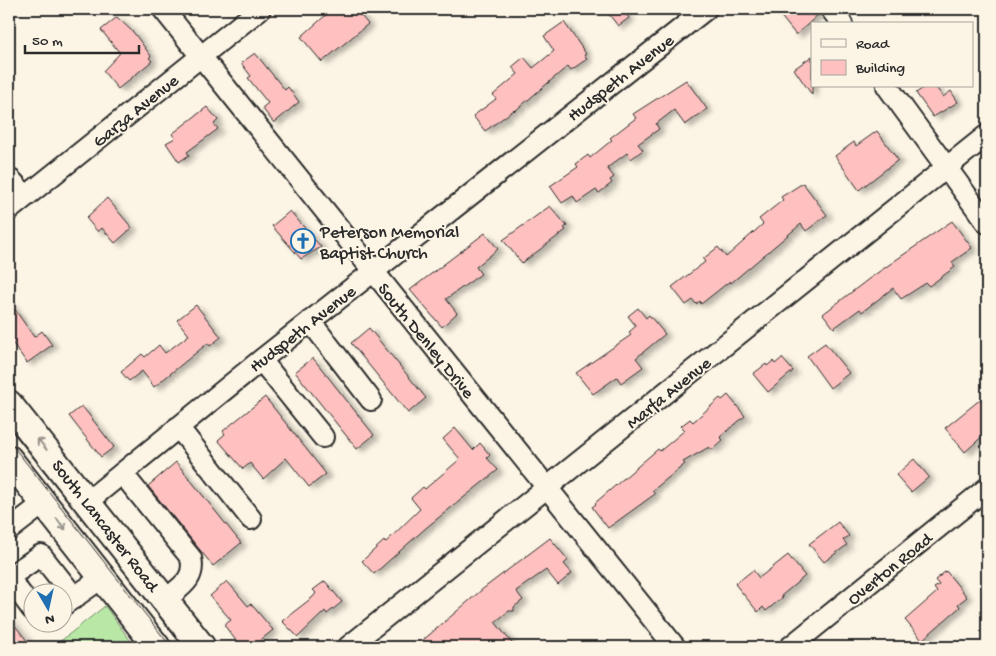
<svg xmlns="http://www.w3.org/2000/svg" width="996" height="656" font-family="'Gochi Hand',sans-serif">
<defs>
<filter id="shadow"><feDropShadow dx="5.5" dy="3" stdDeviation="2.5" flood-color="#0004"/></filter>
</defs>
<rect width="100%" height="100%" fill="#fcf5e5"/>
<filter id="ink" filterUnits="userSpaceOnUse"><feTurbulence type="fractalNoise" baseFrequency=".02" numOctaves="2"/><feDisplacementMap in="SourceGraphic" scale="10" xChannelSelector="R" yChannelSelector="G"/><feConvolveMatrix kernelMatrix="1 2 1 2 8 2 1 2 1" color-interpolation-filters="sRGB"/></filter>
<g filter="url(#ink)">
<path fill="#b9e8a6" stroke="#728a68" d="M105,606L135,647H53Z"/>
<path fill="#fec1c0" stroke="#2b2b2b" filter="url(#shadow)" d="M323,9H355L368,24L322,62L301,37L327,14Z
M605,9H623L629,18L618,26Z
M775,9H819L820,13L796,35Z
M117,17L134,33L151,56L149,58L152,61L118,89L103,71L120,53L101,30Z
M564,22L586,54L584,55L587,59L571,70L568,66L515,111L514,110L485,131L473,116L496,99L493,95L518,74L512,67L524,57L533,68L554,51L544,36Z
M255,53L285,90L288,87L299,102L274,123L262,108L268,103L248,78L251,76L241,63Z
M812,56V95L794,69Z
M686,80L707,109L685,125L674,110L656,124L659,129L638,144L643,150L631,159L627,153L607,168L614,177L610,180L612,183L599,193L596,190L577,203L573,196L562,203L550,186L578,167L576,164L588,155L590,158L612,140L610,138L636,118L633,114Z
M926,86H935L943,97L951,91L958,102L933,117L916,93Z
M207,107L218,120L214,124L218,129L187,152L189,155L179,162L166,143L175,138L172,134Z
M877,131L898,160L859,190L835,156L854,142L856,146Z
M803,183L827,215L806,231L801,224L731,283L730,281L701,304L700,301L696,304L693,300L686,305L672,287L705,262L703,259L718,247L726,257L763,224L759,219L783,200L781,197Z
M107,198L132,228L115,243L102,228L98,232L86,218Z
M550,206L567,226L564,228L566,230L522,263L503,240Z
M290,211L321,247L301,259L272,226Z
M952,221L972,248L952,262L955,267L929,286L926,283L901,299L893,288L862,312L860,309L834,328L823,314L870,278Z
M485,233L498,249L476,267L481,274L446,299L457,313L442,327L410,290Z
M9,301L34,337L42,331L52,345L27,363L9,338Z
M196,305L221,337L210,346L208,343L154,387L142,371L129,381L121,372L142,354L145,357L159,345L165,353L189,335L177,320Z
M638,308L646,318L649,315L665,334L636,358L643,367L621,383L617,377L593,394L576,373L631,335L629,332L636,326L628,316Z
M369,328L426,398L408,413L351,343Z
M825,343L849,373L830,388L807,356Z
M313,358L374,435L357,449L295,372Z
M782,358L793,371L768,392L753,374L766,364L767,366L773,361L775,364Z
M987,394V432L965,452L945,428Z
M728,395L745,416L720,437L723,440L712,450L709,447L683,462L685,464L652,491L655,494L608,528L592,507L596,504L595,503L658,449L660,451L685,430L681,426L690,419L693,422L720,398L722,400Z
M265,397L326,474L309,487L286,458L263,479L250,463L243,469L218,440L225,434L223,431Z
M82,406L114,447L101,457L69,416Z
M455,428L473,450L480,443L490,455L487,458L498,470L427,527L374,574L362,561L384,541L385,543L420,509L411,498L423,487L425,489L460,459L443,439Z
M914,459L929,477L911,492L896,475Z
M176,462L241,543L213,566L148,486Z
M838,522L849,536L843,540L847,545L824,562L809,544Z
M550,538L568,560L564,564L572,573L558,585L546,570L516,591L523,600L514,607V611H509L495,622L515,647H415L484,588Z
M788,555L805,576L781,596L783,597L766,611L763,607L758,612L735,584L753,570L759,578Z
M946,571L967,597L958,604L960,607L922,640L905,620L937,592L934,588L939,585L935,580Z
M227,581L248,606L251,604L273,630L252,647H241L224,625L231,620L210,596Z
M325,581L342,602L327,614L325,611L298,637L282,621L313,597L316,593L313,590Z
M9,618L32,647H9Z"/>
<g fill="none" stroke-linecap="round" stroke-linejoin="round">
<defs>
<path id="minor" d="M163,9L675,647
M831,9L842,24
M887,86L987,223
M9,182L11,180L26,196
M9,210L260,9
M310,321L371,400
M261,360L323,437
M178,427L251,519
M122,473L191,558C196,580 180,587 165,600
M88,501L261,360L706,9
M9,530L44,503
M9,577L41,555L75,598
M9,578L32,609
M62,606L103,577
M348,647L987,135
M790,647L987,488"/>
<path id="major" d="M9,404L202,647
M9,459L157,647"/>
</defs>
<use href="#minor" stroke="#2b2b2b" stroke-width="24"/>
<use href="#major" stroke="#2b2b2b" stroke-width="30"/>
<use href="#minor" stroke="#fcf5e5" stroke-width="20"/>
<use href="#major" stroke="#fcf5e5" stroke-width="26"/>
<path stroke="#2b2b2b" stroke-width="1" d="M9,425L183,647
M9,441L171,647"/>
</g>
<defs><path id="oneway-shaft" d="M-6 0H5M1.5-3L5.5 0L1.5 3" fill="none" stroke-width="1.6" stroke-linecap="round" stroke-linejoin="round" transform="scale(1.25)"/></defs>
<g stroke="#949088">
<use href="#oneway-shaft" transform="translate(42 444) rotate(-129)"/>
<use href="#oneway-shaft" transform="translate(61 524) rotate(51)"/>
</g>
</g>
<defs>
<symbol id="church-ring" viewBox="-11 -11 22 22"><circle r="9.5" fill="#fcf5e5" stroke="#1f6fb2" stroke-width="1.5"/><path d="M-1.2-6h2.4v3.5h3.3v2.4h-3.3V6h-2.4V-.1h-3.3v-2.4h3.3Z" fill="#1f6fb2"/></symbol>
</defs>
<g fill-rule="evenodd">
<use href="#church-ring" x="289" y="227" width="28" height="28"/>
</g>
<g text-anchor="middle" stroke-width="4" stroke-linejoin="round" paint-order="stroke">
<g font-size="18" fill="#2b2b2b" stroke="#fcf5e5">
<text transform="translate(620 77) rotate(-38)" y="6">Hudspeth Avenue</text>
<text transform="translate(135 110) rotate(-39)" y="6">Garza Avenue</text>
<text transform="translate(302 328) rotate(-38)" y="6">Hudspeth Avenue</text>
<text transform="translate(427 340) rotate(51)" y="6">South Denley Drive</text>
<text transform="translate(668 392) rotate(-39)" y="6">Marfa Avenue</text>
<text transform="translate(106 525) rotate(52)" y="6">South Lancaster Road</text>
<text transform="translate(889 568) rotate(-39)" y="6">Overton Road</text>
</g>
<g font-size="18" fill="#2b2b2b" stroke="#fcf5e5" text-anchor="start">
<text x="320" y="237">Peterson Memorial<tspan x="320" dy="21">Baptist Church</tspan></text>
</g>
</g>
<rect width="996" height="656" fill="none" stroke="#fcf5e5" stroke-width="30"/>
<rect x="15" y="15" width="966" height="626" fill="none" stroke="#2b2b2b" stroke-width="2" filter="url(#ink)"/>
<rect x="811" y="22" width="162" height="65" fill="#fcf5e5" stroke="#a8a49b"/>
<rect x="821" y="39" width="25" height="8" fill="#fcf5e5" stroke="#a8a49b"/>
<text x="856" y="48" font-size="15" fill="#2b2b2b">Road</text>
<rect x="821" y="60" width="25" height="15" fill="#fec1c0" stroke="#a8a49b"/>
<text x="856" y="72" font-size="15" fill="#2b2b2b">Building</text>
<g transform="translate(48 608) rotate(171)"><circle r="24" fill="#fcf5e5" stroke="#a8a49b"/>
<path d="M0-4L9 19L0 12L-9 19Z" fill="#1f6fb2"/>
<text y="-8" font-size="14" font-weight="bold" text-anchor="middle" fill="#2b2b2b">N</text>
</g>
<path d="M25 45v8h114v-8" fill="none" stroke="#2b2b2b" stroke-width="2.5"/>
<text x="32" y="45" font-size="15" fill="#2b2b2b" stroke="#fcf5e5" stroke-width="4" paint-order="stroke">50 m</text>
</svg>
